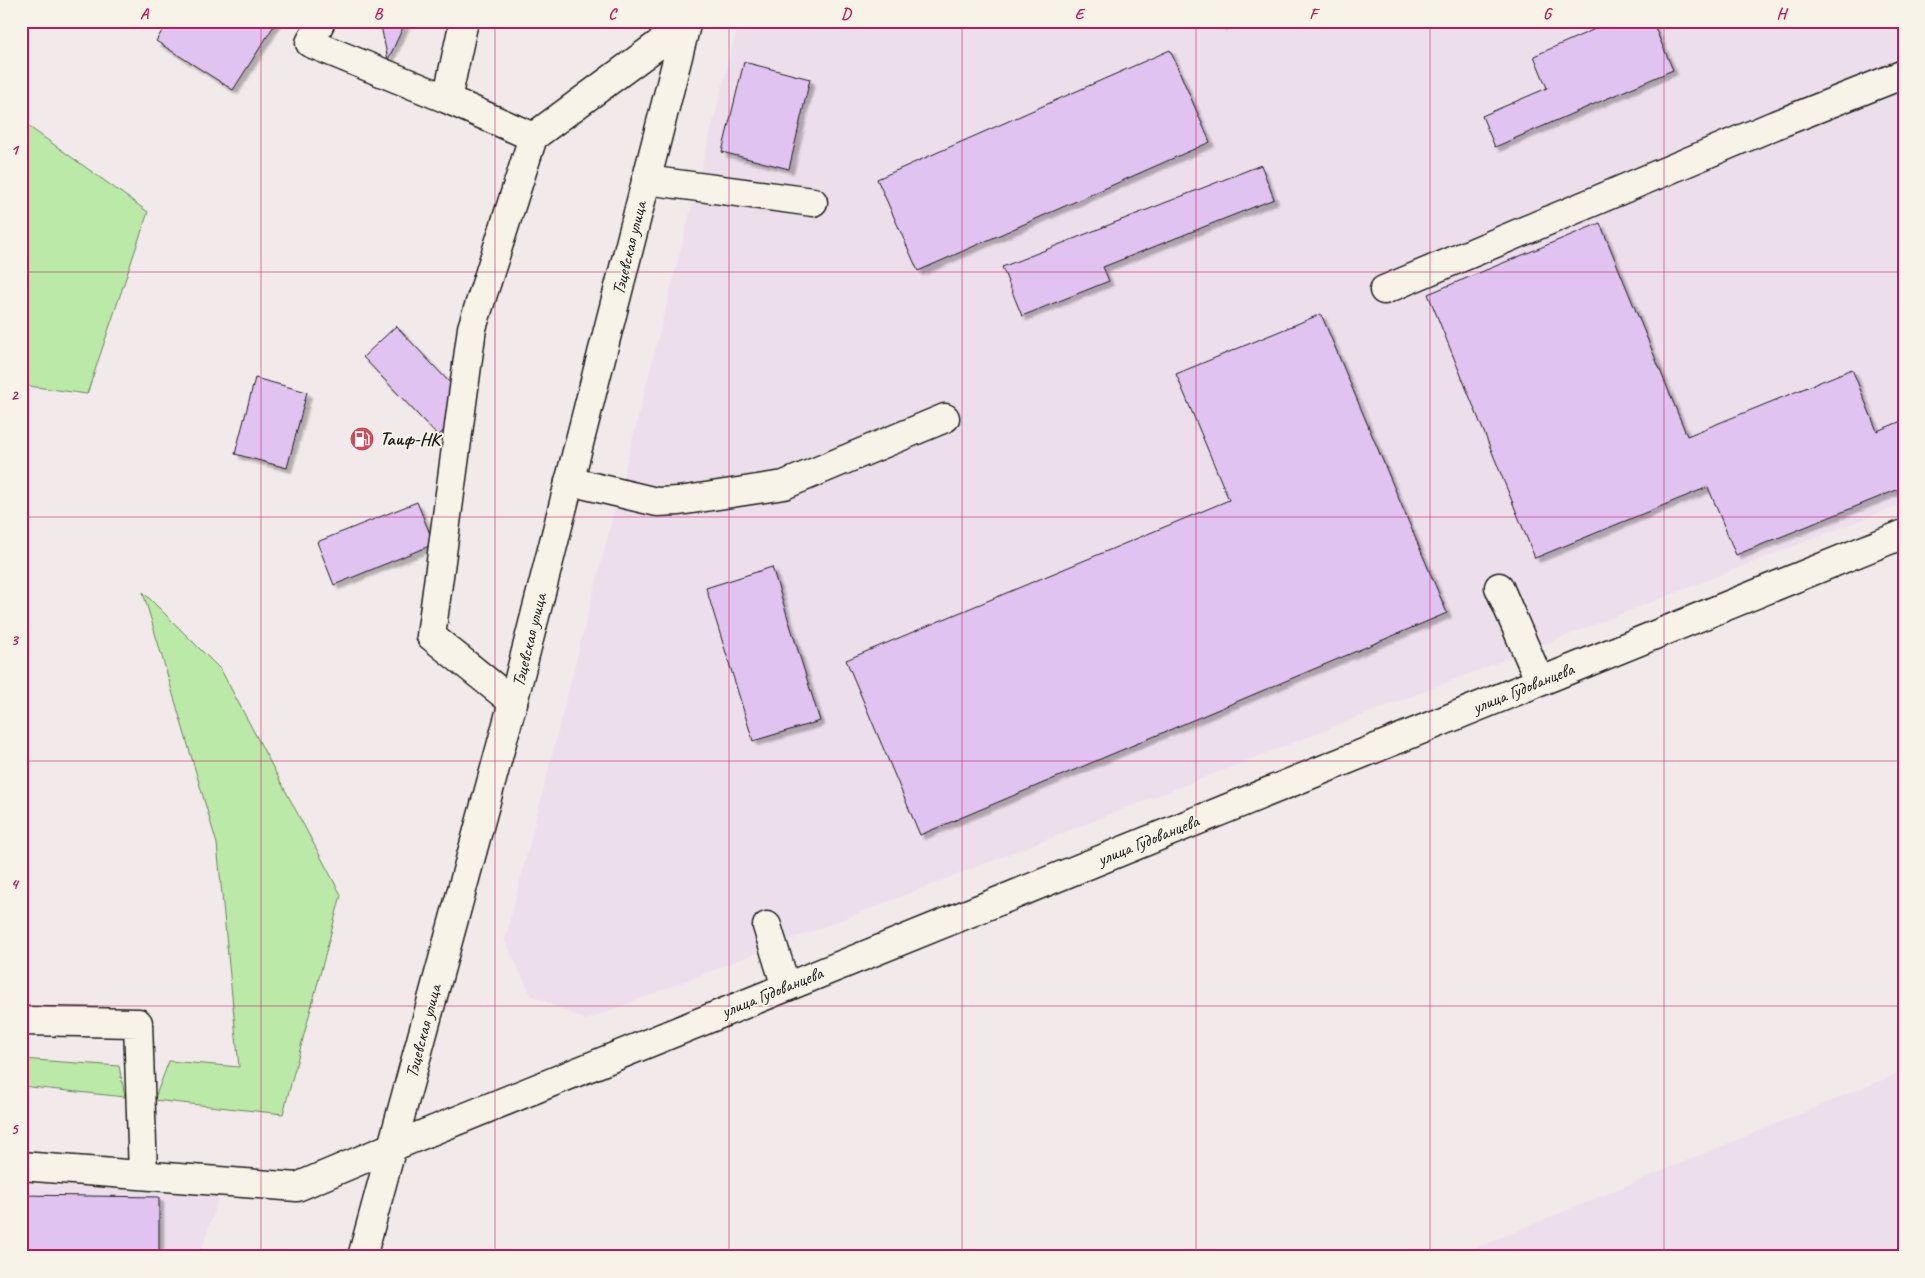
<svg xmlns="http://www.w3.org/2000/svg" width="1925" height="1278" font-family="Caveat,sans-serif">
<defs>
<filter id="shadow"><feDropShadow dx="4.5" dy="4.5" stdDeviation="1" flood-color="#0004"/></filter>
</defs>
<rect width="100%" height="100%" fill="#f2e9ea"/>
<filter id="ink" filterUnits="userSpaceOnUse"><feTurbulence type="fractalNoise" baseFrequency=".02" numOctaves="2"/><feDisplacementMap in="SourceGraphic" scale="10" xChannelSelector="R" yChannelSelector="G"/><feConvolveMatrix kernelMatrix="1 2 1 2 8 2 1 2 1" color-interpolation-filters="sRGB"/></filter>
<g filter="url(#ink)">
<path fill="#eddeec" d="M739,21H1904V503L586,1020L531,995L505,940Z
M1904,1071V1257H1454Z
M21,1183L219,1196L199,1257H21Z"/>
<path fill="#bbe9a7" stroke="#6c8262" d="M21,121L148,212L87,394L21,385Z
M143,592L221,670L341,895L283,1114L154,1100L169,1061L239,1067L217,844Z
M21,1059L119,1066L125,1097L21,1086Z"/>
<path fill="#e0c3f1" stroke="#1c1c1c" filter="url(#shadow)" d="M168,21H277L233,90L156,41Z
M380,21H404L405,23L388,60Z
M1219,21H1233L1221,26Z
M1613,21H1652L1673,70L1495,147L1482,116L1547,88L1534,56Z
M1170,50L1210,142L918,271L877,179Z
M744,62L810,79L789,169L722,152Z
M1261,165L1274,199L1103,267L1109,281L1022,316L1002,267Z
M1600,223L1687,436L1852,369L1877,431L1904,420V487L1736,555L1708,487L1535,558L1428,294Z
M1321,314L1447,613L920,835L846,660L1229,500L1176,374Z
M396,326L471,405L438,436L363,357Z
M255,378L307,392L287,468L235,454Z
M417,502L434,544L334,585L317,542Z
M772,567L820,721L753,741L706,588Z
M21,1195L159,1197V1257H21Z"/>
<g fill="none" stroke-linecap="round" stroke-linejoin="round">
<defs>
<path id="minor" d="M321,21L310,43L447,99
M464,21L447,99L533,137
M646,180L813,202
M1384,290L1775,125L1904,74
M569,481L657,502L679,501L784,485L945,418
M1499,587L1540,682
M513,702L431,636L472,328L533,137L686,24
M767,926L786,987
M21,1021L138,1023L143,1175
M21,1166L297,1187L392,1147L1904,534"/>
<path id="major" d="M362,1257L513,702L687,21"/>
</defs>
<use href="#minor" stroke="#1c1c1c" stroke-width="31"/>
<use href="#major" stroke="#1c1c1c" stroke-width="31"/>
<use href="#minor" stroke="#f7f3e8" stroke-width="28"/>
<use href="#major" stroke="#f7f3e8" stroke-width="28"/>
</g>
</g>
<path fill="none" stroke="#c2185b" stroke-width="1" stroke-opacity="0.55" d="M261,21V1257M495,21V1257M729,21V1257M962,21V1257M1196,21V1257M1430,21V1257M1664,21V1257M21,272H1904M21,517H1904M21,761H1904M21,1006H1904"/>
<defs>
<symbol id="fuel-disc" viewBox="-11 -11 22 22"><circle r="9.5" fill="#d1495b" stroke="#f7f3e8"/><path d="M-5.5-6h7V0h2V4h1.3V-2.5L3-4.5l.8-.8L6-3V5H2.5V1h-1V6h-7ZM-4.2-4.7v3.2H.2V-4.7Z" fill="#fff"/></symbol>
</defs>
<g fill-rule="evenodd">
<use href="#fuel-disc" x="348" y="425" width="28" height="28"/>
</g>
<g text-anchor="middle" stroke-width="4" stroke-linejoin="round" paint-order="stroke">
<g font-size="18" fill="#1c1c1c" stroke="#f7f3e8">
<text transform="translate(629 248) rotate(-76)" y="6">Тэцевская улица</text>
<text transform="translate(529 640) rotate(-76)" y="6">Тэцевская улица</text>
<text transform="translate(1523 688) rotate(-22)" y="6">улица Гудованцева</text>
<text transform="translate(1148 840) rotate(-22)" y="6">улица Гудованцева</text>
<text transform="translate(772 992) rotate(-22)" y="6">улица Гудованцева</text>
<text transform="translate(423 1031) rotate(-75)" y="6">Тэцевская улица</text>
</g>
<g font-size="18" font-weight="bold" fill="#1c1c1c" stroke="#f7f3e8" text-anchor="start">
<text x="380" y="445">Таиф-НК</text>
</g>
</g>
<rect width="1925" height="1278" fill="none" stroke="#f7f3e8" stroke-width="55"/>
<rect x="28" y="28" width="1870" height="1222" fill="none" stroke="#c2185b" stroke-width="2"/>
<g font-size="16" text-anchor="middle" font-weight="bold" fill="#c2185b">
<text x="144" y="19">A</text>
<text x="378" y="19">B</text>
<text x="612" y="19">C</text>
<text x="846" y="19">D</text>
<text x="1079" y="19">E</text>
<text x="1313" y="19">F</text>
<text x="1547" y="19">G</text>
<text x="1781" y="19">H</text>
<text x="14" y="155">1</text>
<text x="14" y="400">2</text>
<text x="14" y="645">3</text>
<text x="14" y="889">4</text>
<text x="14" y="1134">5</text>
</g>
</svg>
